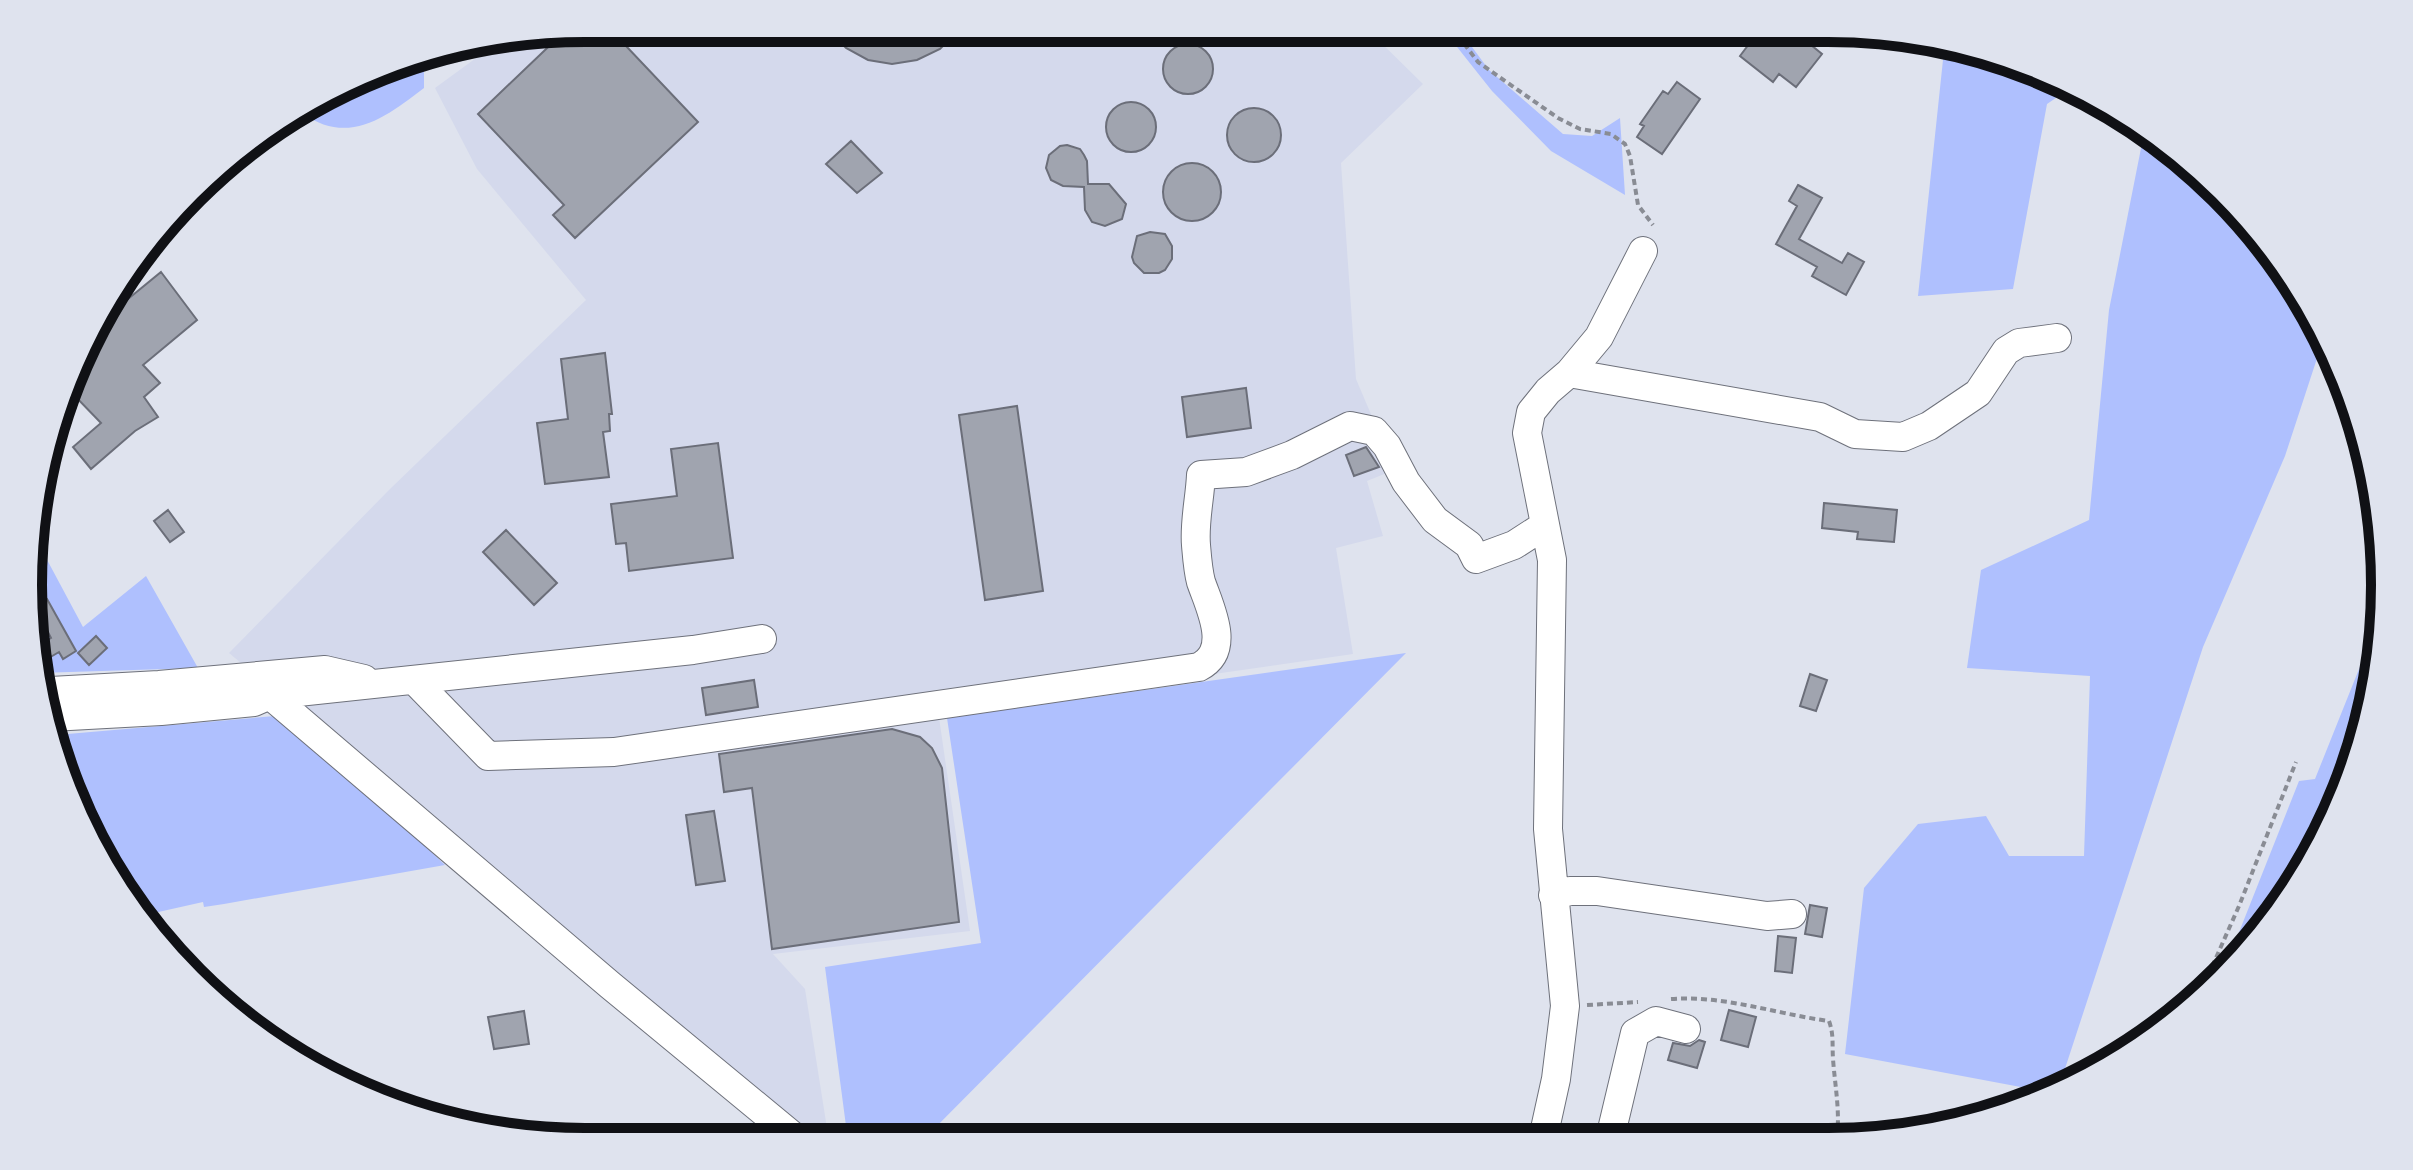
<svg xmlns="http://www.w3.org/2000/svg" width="2413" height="1170" font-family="Quicksand,sans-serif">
<rect width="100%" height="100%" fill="#dfe3ee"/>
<path fill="#d4d9ec" d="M585,28H1366L1423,84L1341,163L1356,379L1373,419L1404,466L1367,481L1383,536L1336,548L1353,654L1200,676L1198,657L935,690L970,931L773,954L805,989L829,1141H816L229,653L390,489L586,300L477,169L435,88L498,42Z"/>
<path fill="#afc0fe" d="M1442,28H1458L1489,70L1563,134L1592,136L1620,118L1625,195L1551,151L1492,91Z
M1945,41L2042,71L2072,87L2047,104L2013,289L1918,296Z
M420,55L424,64V88C385,118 348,146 302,113L406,58Z
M2145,128L2222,191L2291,276L2324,337L2285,456L2203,647L2058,1090L2053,1093L1845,1054L1864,888L1918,824L1986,816L2009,856H2084L2090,676L1967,668L1981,570L2089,520L2109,310Z
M37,541L83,627L146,576L198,668L38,673L33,657Z
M2383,609L2374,694L2342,799L2270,924L2224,970L2299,781L2315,779Z
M1406,653L922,1141H848L825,967L981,943L947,718Z
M287,715L445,865L224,904L204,907L203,902L145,915L86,832L56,735Z"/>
<path fill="#a0a4af" stroke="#6b6e79" stroke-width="2" d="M585,28H609L698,122L575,238L553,215L564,205L478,114L565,31Z
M827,28H961L940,49L917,60L892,64L868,60L846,48Z
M1761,28H1790L1822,54L1796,87L1779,74L1773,82L1740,56Z
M1163 69a25 25 0 1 1 50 0a25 25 0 1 1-50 0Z
M1677,82L1700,99L1662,154L1637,137L1644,126L1640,124L1663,91L1668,94Z
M1106 127a25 25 0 1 1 50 0a25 25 0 1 1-50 0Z
M1227 135a27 27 0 1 1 54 0a27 27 0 1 1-54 0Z
M851,141L882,173L857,193L826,164Z
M1067,145L1080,149L1084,155L1087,161L1088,184H1109L1126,204L1122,219L1105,226L1092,222L1085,210L1084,187L1063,186L1051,180L1046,168L1049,155L1060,146Z
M1163 192a29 29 0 1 1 58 0a29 29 0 1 1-58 0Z
M1798,185L1822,198L1799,239L1842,263L1848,253L1864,262L1846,295L1812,276L1817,267L1776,244L1797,206L1789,201Z
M1150,232L1165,234L1172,246V259L1165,270L1159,273H1144L1134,263L1132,257L1137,236Z
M161,272L197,320L143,365L160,383L144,397L158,417L135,431L91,469L73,447L101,423L71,392L95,326Z
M605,353L612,414H609L610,431L603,432L609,477L545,484L537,423L568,419L561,359Z
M1246,388L1251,428L1187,437L1182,397Z
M1017,406L1043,591L985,600L959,415Z
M718,443L733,558L629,571L626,543L616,544L611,504L677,496L671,449Z
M1366,447L1379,467L1354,476L1346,455Z
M1824,503L1897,510L1894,542L1857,539L1858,532L1822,528Z
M168,510L184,532L170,542L154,521Z
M506,530L557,583L534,605L483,552Z
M47,599L76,651L63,659L59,652L35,666L33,649L51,638L34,606Z
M96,636L107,648L89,665L78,653Z
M1810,674L1827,680L1816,711L1800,706Z
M754,680L758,707L706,715L702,688Z
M892,729L920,737L932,748L942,768L959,922L772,949L752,788L724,792L719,754Z
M714,811L725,881L696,885L686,815Z
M1810,905L1827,908L1822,937L1805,934Z
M1778,936L1796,938L1792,973L1775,971Z
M1729,1010L1756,1017L1748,1047L1721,1040Z
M524,1011L529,1044L494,1049L488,1017Z
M1699,1040L1705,1042L1697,1068L1668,1060L1673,1043L1690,1046Z"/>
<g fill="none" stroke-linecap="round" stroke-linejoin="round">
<defs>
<path id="minor" d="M1569,373L1820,417L1855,434L1903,437L1929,426L1978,393L2006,351L2019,343L2057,338
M415,681L488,756L614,752L1199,667C1232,650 1210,608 1201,582C1198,571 1197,557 1196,545C1194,522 1200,498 1201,475L1246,472L1292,455L1350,426L1374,431L1387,446L1406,482L1435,520L1469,545L1476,559L1514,545L1545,525
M270,695L610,985L799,1141
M45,697L51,691L159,685L325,670L364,679
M51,717L161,711L254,702L270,695L693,650L762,639
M1553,895L1570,891H1597L1767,916L1792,914
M1543,1138L1556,1079L1565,1006L1548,829L1552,560L1527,433L1531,412L1548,391L1569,373L1599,337L1643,251
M1610,1138L1635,1033L1656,1021L1686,1029"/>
</defs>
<use href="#minor" stroke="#6e717b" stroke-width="30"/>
<path stroke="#898c94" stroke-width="4" stroke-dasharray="6 4" stroke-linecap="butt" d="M1452,28L1478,62L1558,118L1580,129L1611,134L1625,144L1630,156L1638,205L1653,225
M2200,994L2239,906L2296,762
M1671,999C1724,995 1776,1014 1829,1021C1834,1035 1832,1044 1833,1059C1835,1086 1840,1110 1837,1137
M1587,1005L1638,1002"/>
<use href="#minor" stroke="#fff" stroke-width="28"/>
</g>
<path d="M0 0H2413V1170H0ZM585 42H1828A543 543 0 0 1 2371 585V585A543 543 0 0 1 1828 1128H585A543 543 0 0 1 42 585V585A543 543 0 0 1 585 42Z" fill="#dfe3ee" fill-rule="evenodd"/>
<path fill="none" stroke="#101115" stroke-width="10" d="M585 42H1828A543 543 0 0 1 2371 585V585A543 543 0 0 1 1828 1128H585A543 543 0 0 1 42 585V585A543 543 0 0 1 585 42Z"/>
</svg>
